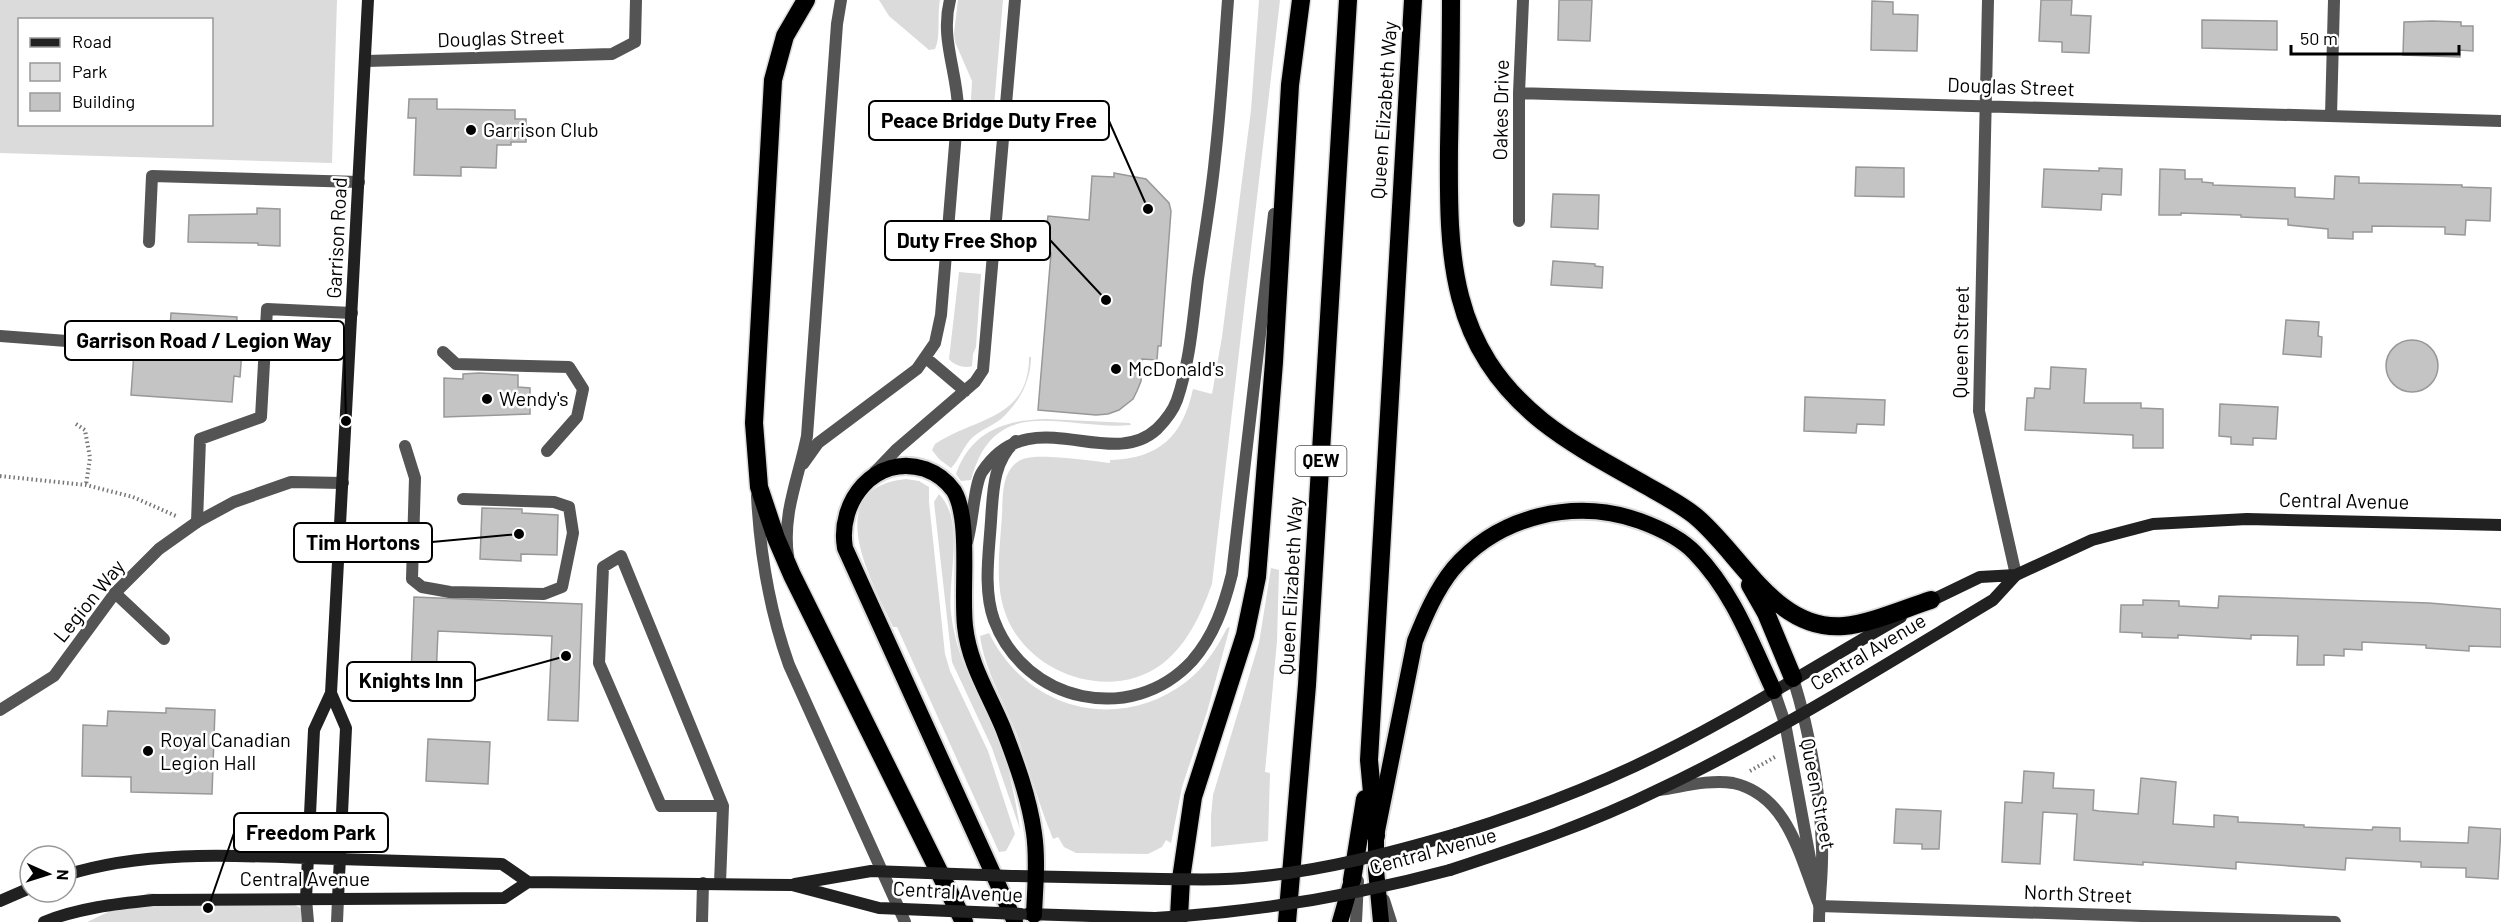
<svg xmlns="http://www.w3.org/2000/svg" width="2501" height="922" font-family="Barlow,sans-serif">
<rect width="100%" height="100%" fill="#fff"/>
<path fill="#dbdbdb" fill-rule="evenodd" d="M0,0H337L332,163L0,153ZM20,20H212V124H20Z
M879,0H940C937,14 941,38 935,49L929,50L889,16Z
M958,0H1003L993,118L970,116L972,81L955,42L954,33Z
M1259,0H1280L1212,584C1201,614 1188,644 1162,664C1110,703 1028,674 1006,615C994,584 1000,548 1002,515C1003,496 1001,468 1023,459C1040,453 1090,461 1110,463V460C1160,459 1183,435 1193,389L1212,394L1222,337L1251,110Z
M959,272L981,274L976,347L973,354L972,366C966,369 953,365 949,359Z
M1029,357H1031C1031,381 1019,403 1001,419C992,426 981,430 973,437C963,446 960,459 951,468L939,459L932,450L935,444C975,417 1029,420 1029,357Z
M1046,419L1130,423L1131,425C1065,431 995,390 971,480L961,481L956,474C971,431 1005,420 1046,419Z
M906,479L919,481L929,487V502L945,654L950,671L988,751L1015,834L1006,851L999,852L897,627H893C872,582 818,488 906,479Z
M939,494C966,522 947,577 951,613C957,663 978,692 997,736C1009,766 1015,797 1020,829L992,748L952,662L934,502Z
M1271,568L1279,570L1277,641L1265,772L1270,773L1268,841L1211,847V816L1213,795L1259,643Z
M1230,627L1207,712L1182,787L1171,843L1166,840L1162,847L1148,854L1076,853L1064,847L1058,837L1053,839C1039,805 1029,769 1017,735C1004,701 985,672 980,636L989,633C1026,709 1117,734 1186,682C1204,668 1217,648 1227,628Z
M148,893L295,905L306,911L305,922H87Z"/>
<path fill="#c4c4c4" stroke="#989898" stroke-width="1.5" d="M1559,0H1592L1590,41L1558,40Z
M2041,0H2072L2071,15L2091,16L2089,53L2062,52V42L2039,41Z
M1872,1L1893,2V14L1918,15L1917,51L1871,50Z
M2202,20L2277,21V50L2202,48Z
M2432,21L2461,22V26H2473V51L2459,50L2460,57L2403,55L2404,22Z
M409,99H437V109L515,110V119H526V142H511V145H497L496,168L461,167V176L414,175L416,118H408Z
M1856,167L1904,168V197L1855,196Z
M2099,168L2122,169L2121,195L2102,194L2101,210L2042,207L2044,169L2099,171Z
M2160,169L2185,170V179H2202V182L2213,183V185L2295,188V197L2334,199L2335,176L2359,177V183L2462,185V187L2491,188L2490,221L2466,220L2465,235L2445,234V227L2372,226V232H2353V239L2328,238V229L2288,225V219L2241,217V215L2181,213V215H2159Z
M1114,173L1146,179L1169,203L1171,211L1161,346H1158L1157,360L1142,359L1141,381L1137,391L1133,399L1119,410L1108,414L1096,415L1038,410L1051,253L1044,252L1048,216L1089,220L1092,176L1114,177Z
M1553,194L1599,195L1598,229L1551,227Z
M257,208L280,209V246L258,245V243L188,242L189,215L257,214Z
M1553,261L1595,264V266L1603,267L1602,288L1551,285Z
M171,313L237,317L235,350H242L240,377L234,376L232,402L131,395L135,337L169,340Z
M2286,320L2319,322L2318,336L2322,337L2321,357L2283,354Z
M2386 366a26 26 0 1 1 52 0a26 26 0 1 1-52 0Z
M2051,367L2086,369L2084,403H2141V408L2163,409V448H2133V435L2025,430L2027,398H2034L2035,388L2050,389Z
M479,373L518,375V387L530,388V414L444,417V378L463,379V374Z
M1805,397L1885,400L1884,425L1857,424L1856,433L1804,431Z
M2220,404L2278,407L2276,439L2253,438V445L2231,444V437L2219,436Z
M482,508L522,509V513L558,515L557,555L521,554V561L480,559Z
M2219,596L2429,603L2501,609V647L2469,646V651L2426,648V645L2362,642V650L2344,649V656L2324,655V665H2297L2298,636L2251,635V639L2178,635V638L2142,637V633L2120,632L2121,605H2143V600L2179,601V606L2218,608Z
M414,597L582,604L578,721L548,720L552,636L438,631L436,678L411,677Z
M166,708L215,710L212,794L131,792V777L82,776L83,725L107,726L108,711L166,713Z
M428,739L490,742L488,784L426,781Z
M2024,771L2054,773L2053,788L2094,790L2093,810L2099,811L2138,814L2141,778L2176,782L2173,824L2214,827V815L2238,817V822L2304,825V827L2372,830L2373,827L2400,828V841L2468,843L2469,827L2501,829L2498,879L2466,877V868L2421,867V862L2346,858L2345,870L2236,862V869L2143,862V865L2074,860L2077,814L2043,812L2040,864L2002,862L2005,802L2022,803Z
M1896,809L1941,811L1939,849H1922V844L1894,843Z"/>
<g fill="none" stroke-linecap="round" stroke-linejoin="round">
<defs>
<path id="trunk" d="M1015,922L845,548C837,502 875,453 925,469C936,473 947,481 954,491C971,520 961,590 965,626C969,664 989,694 1003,728C1016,762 1029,797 1034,833C1038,860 1035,888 1034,915
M1340,922L1352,880
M1381,922L1376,870V836L1415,641C1425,616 1436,590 1453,569C1499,515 1575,498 1640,521C1659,528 1681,538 1695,553C1733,592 1751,642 1774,691"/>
<path id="motorway" d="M806,0L785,36L773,80L754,423L759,487L776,538L792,575L964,922
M1451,0C1451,49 1450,98 1449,147C1448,257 1449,346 1542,421C1575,447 1612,466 1647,486C1663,495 1680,504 1694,515C1740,552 1775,632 1844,626C1869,624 1906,608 1931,600
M1750,585L1766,613L1793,678
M1376,836L1369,760L1413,0
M1352,880L1365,799
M1179,917L1181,879L1193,797L1245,635L1257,577L1274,362L1290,85L1301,0
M1287,922L1307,685L1348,0"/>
</defs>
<use href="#trunk" stroke="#dbdbdb" stroke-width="20"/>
<use href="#motorway" stroke="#dbdbdb" stroke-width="21"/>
<path stroke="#767676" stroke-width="4" stroke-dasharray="1.5 3" stroke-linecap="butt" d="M76,424L85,430L90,458L86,485
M0,476L86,485L133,497L176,516
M1750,771L1775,757"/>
<path stroke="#545454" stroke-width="12" d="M149,242L152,176L359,182
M0,336L67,341
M443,352L456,364L569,367L583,389L577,417L547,451
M926,358L965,391
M1016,441C993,460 993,492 991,521C989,553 983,589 994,620C1025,703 1132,726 1192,661C1214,636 1224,606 1232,574L1274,214
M405,446L415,478L412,579L422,587L450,592L544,594L562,587L573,533L569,507L554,502L463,499
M803,464L818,443L917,369L935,343L941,315L958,108C957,71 940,38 950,0
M875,472L897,449L975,382L983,370L1015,0
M757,496C760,555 769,609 789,665L905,922
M197,522L200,439L261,417L267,309L352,313
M967,542C973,523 974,484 982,472C1030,398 1109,473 1157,429C1165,421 1173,411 1177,400C1190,362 1193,319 1198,279C1204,239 1211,199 1215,158C1221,106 1224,53 1228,0
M788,556C782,513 799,477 807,436L837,24L841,0
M115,593L164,639
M720,883L723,806L621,556L603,567L599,663L661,806H723
M1384,900L1391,922
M702,922L703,883
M1356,922L1358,881"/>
<path stroke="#545454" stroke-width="12" d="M1988,0L1979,411L2016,575
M366,61L612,54L635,42L636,0
M1519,93L2501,121
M2331,116L2334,0
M1519,221V93L1523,0
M1793,678C1810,733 1820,790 1822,847C1823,872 1819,897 1819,922
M1774,691L1785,723L1814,880
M1659,790C1681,787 1710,779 1733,783C1788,795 1800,857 1818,902
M306,899L308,922
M1819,906L2335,922
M337,922L338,899"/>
<path stroke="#545454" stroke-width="12" d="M0,710L54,676L115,593L159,549L197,522L234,502L291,482L343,483"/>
<path stroke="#212121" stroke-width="12" d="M1924,604L1980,577L2016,575
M331,693L346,728L338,899
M1456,834C1517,815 1577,793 1635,766C1727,723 1813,667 1901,617
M1450,870C1521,847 1591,823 1658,790C1774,735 1883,666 1993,600L2016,575L2092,540L2153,524L2247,519L2501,525
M66,875C142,851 228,855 306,858C372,860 437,862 502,864L528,882
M1012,876L1162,879
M306,899L314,730L331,693L368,0
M0,901L30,888
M1027,914L1155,918
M44,922C79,908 115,904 153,900L504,898L528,882L792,885"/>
<use href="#trunk" stroke="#000" stroke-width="16"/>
<use href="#motorway" stroke="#000" stroke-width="18"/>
<path stroke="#212121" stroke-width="12" d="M1162,879C1193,879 1223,881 1254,877C1322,871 1390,853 1456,834
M795,884L871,871L1012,876
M792,885L879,908L1021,914
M1155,918C1255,912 1353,896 1450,870"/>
</g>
<g fill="#000" stroke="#fff" stroke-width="2">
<circle cx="471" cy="130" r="6"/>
<circle cx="1116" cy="369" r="6"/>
<circle cx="487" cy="399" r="6"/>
<circle cx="148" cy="751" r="6"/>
</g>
<g text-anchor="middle" stroke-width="5" stroke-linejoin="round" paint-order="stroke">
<rect fill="#fff" stroke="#4c4c4c" stroke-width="1.5" x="1295.5" y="446" width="51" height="30" rx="4.5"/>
<g font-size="18" font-weight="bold" fill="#000">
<text x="1321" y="467">QEW</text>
</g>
<g font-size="20" fill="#000" stroke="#fff">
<text transform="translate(501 38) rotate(-2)" y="7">Douglas Street</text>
<text transform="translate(2011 87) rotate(2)" y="7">Douglas Street</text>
<text transform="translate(1384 110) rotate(-86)" y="7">Queen Elizabeth Way</text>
<text transform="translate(1501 110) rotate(-89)" y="7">Oakes Drive</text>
<text transform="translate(337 238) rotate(-87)" y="7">Garrison Road</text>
<text transform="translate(1961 342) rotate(-89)" y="7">Queen Street</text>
<text transform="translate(2344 501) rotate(1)" y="7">Central Avenue</text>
<text transform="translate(1291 586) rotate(-87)" y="7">Queen Elizabeth Way</text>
<text transform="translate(89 601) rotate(-51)" y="7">Legion Way</text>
<text transform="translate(1868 652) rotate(-31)" y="7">Central Avenue</text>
<text transform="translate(1818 794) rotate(79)" y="7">Queen Street</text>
<text transform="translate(1433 851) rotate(-15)" y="7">Central Avenue</text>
<text x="305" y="886">Central Avenue</text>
<text transform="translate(958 892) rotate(3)" y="7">Central Avenue</text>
<text transform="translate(2078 894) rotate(2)" y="7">North Street</text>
</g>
<g font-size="20" fill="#000" stroke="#fff" text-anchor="start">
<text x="483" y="137">Garrison Club</text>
<text x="1128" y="376">McDonald's</text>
<text x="499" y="406">Wendy's</text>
<text x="160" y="747">Royal Canadian<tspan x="160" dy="23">Legion Hall</tspan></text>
</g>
</g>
<path fill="none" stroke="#000" stroke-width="2" d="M1148 209L1109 121M1106 300L1050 240M346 421L344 340M519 534L432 542M566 656L475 681M208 908L234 833"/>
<g fill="#000" stroke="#fff" stroke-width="2">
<circle cx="1148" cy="209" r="6"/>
<circle cx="1106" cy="300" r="6"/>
<circle cx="346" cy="421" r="6"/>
<circle cx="519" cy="534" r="6"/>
<circle cx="566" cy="656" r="6"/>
<circle cx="208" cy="908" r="6"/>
</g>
<g fill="#fff" stroke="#000" stroke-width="2">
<rect x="869" y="101" width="240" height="39" rx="6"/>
<rect x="885" y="221" width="165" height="39" rx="6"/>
<rect x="65" y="321" width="279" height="39" rx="6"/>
<rect x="294" y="523" width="138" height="39" rx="6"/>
<rect x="347" y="662" width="128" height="39" rx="6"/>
<rect x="234" y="813" width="154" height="39" rx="6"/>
</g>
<g font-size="21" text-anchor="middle" font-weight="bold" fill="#000">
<text x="989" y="128">Peace Bridge Duty Free</text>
<text x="967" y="248">Duty Free Shop</text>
<text x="204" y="348">Garrison Road / Legion Way</text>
<text x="363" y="550">Tim Hortons</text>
<text x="411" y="688">Knights Inn</text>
<text x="311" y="840">Freedom Park</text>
</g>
<rect x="18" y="18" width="195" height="108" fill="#ffffff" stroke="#999999" stroke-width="1.5"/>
<rect x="30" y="38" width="30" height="9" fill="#212121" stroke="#999999" stroke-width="1.5"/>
<text x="72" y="48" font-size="18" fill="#000000">Road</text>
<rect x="30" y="63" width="30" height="18" fill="#dbdbdb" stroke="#999999" stroke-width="1.5"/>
<text x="72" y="78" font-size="18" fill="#000000">Park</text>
<rect x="30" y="93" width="30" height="18" fill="#c4c4c4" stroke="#999999" stroke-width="1.5"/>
<text x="72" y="108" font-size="18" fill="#000000">Building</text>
<g transform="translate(48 874) rotate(93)"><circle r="28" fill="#ffffff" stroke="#999999" stroke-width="1.5"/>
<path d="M0-4.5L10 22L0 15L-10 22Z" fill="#000000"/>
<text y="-9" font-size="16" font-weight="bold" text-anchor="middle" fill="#000000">N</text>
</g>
<path d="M2291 45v9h168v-9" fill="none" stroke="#000000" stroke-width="3"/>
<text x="2300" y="45" font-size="18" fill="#000000" stroke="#ffffff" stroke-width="4.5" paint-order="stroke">50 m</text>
</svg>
